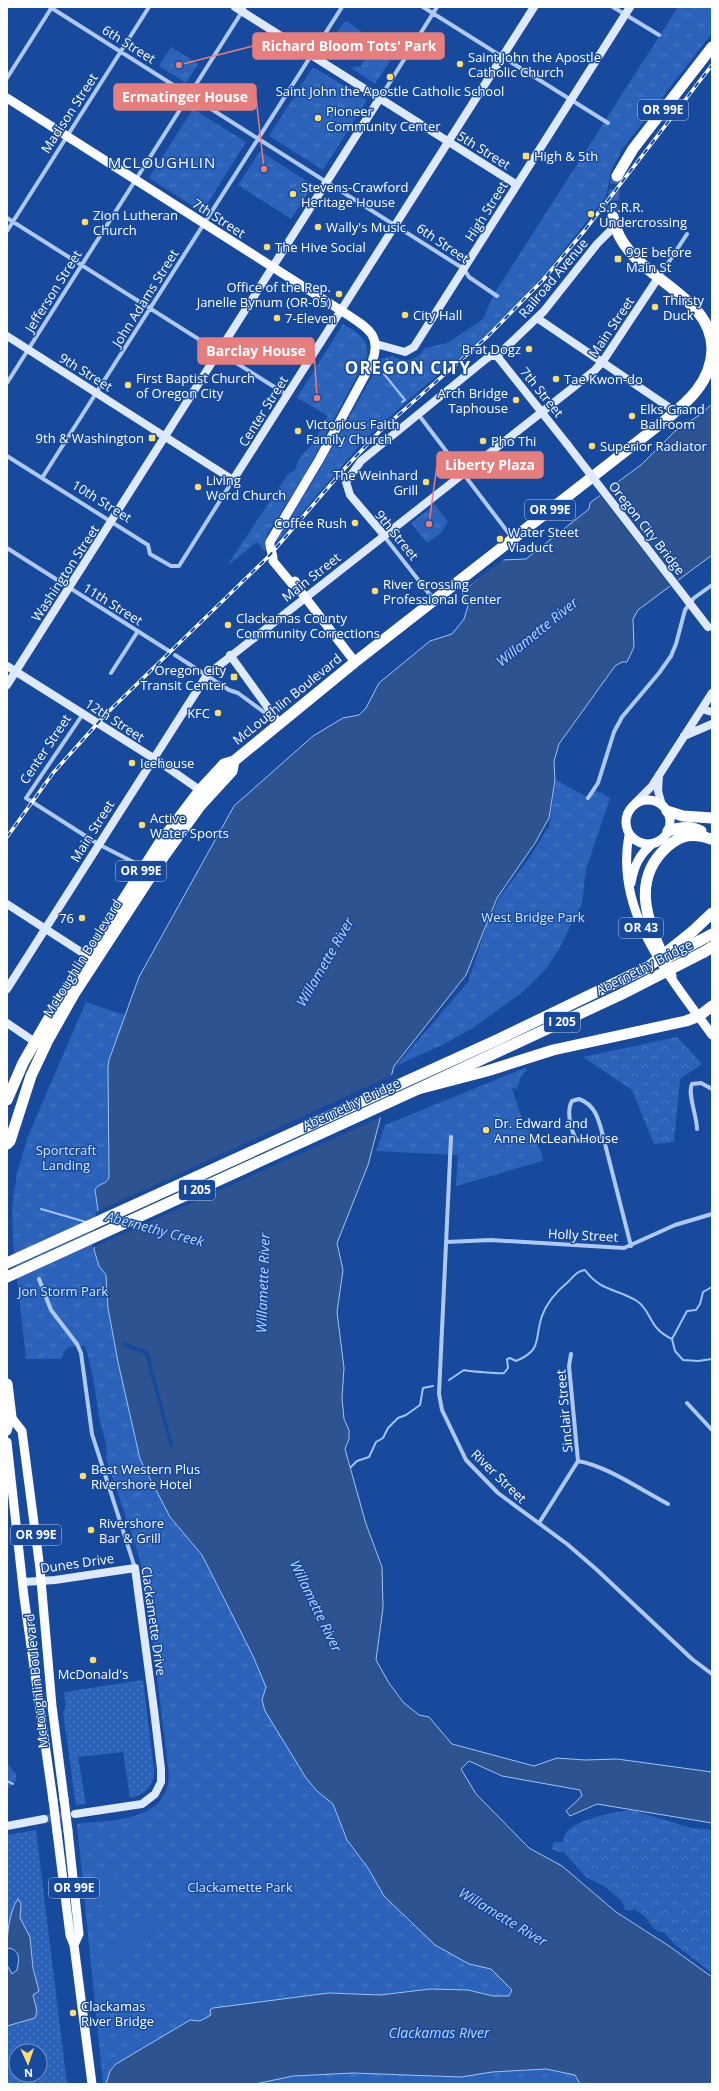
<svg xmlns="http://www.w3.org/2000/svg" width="719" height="2091" font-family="'Open Sans',sans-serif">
<defs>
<pattern id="grass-dots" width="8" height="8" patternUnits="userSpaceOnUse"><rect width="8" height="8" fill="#2b63ba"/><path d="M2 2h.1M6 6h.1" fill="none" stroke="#4b7ac4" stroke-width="1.8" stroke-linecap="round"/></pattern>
<pattern id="forest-crowns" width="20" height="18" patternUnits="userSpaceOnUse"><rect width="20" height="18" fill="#2b63ba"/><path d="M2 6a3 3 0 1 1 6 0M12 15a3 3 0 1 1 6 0" fill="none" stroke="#4b7ac4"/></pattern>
<pattern id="park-tufts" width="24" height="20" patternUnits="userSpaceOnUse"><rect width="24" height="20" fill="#2b63ba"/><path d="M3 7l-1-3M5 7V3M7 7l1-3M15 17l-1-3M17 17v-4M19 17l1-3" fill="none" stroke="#4b7ac4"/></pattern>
</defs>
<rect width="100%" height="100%" fill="#174a9d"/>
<path fill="url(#grass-dots)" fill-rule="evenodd" d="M143,1680L154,1771C154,1786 144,1796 130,1798L123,1752L78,1757L86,1804L76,1805L63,1712L66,1706L64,1692Z
M36,1830L67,2084H7V2026L35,2018L37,2011L33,1994L35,1974L32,1951L30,1937L20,1918L21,1904L18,1899C9,1910 13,1923 7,1934V1835ZM16,2051H40V2075H16Z"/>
<path fill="url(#forest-crowns)" d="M677,1037L702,1064L680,1079L674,1142L654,1144L632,1090L583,1057Z
M7,1763L16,1774V1781L7,1789Z
M631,1810L692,1828L708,1829L712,1831V1973L674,1944L664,1932C652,1932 652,1924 645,1917C642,1914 638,1912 634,1909L631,1911L625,1910L622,1901L605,1887L586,1877L564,1852H558L552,1849L553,1844L556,1842H563C564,1839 564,1835 566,1833C574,1820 617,1811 631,1810Z"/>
<path fill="url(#park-tufts)" d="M678,7H712V33L623,148L611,171L606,197L543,276L508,315L475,345L421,389L365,439L277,542L278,538L316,476L373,375L379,359L392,356L404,361L412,359L420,355L425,348L447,343L483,319L494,294Z
M375,44L393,56L375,84L351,68L358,66L360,67Z
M171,47L198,64L186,83L159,66Z
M313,67L367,100L323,170L269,136Z
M193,109L246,142L202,212L149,178Z
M260,151L313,185L291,219L238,185Z
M343,324C358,333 369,338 367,357L304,476L267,534L265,552L257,542L227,566L288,474L295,470L299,459L313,443L328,416L297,398Z
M435,505L448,522L441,533L427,543L411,523Z
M556,780L589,798L595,790L610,798L586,869L582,903L558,951L545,970L524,991L473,1028L446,1043L396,1066L468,982L487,924L499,898L530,857L549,826Z
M86,1002L125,1015L108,1067L109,1177C107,1184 99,1184 95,1190L98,1210L94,1250L99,1266L106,1275L108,1308L118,1362L140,1459L170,1517L202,1555L253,1656L266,1687L262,1700L317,1791L333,1804L347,1840L368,1868L384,1896L469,1964L491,1969L512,1990L509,1996H493L468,1990L430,1989L380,1995L329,1993L213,2008L211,2015L110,2071L106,2084H103L77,1824C113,1819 168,1823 169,1774L145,1579L138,1553L106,1458C109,1445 101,1430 99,1416C95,1393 93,1369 85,1346C73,1346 64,1345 62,1359H26L13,1244L12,1208L17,1173L28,1136Z
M525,1068L527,1070L521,1076L517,1089L512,1088L521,1116L541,1151L543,1161L456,1186L458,1155L376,1151L385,1125Z
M546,2069L575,2075L580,2084H255L293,2076L353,2073L461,2077L492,2072Z"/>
<path fill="#2b63ba" d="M344,22H348L361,31L353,38L347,40L335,35Z
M95,1866H98L100,1870H111L122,1885L115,1905L102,1906L97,1901Z
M149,1914L160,1927L110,1970L98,1957Z"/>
<path fill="#2e5391" stroke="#a1c3f5" d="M712,404V555L638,610L633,619L634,647L627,662H622L615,666L559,744L554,761L555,780L549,818L535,843L497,898L466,975L394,1066L368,1165L337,1243L343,1270L337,1312L344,1368L342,1398L344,1419L349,1430V1439L345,1449L366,1524L382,1567L383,1608L376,1660L389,1683L404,1703L419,1715L429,1717L452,1744L534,1766L557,1758L585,1760L617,1759L712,1772V1823L597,1804L570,1816L566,1811L582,1796L580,1790L502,1776L469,1761L461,1769L476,1794L529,1848L562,1866L616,1912L669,1946L712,1977V2084H580L575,2075L546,2069L492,2072L461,2077L353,2073L293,2076L255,2084H106L110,2071L116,2064L190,2020L200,2021L211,2015L210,2010L213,2008L329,1993L380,1995L430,1989L468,1990L493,1996H509L512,1990L491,1969L469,1964L435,1945L384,1896L368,1868L347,1840L333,1804L317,1791L306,1778L265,1711L262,1700L266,1687L253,1656L202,1555L170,1517L140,1459L118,1362L108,1308L106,1275L99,1266L94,1250L98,1210L95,1190C98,1183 107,1185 109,1177L108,1067L109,1060L139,977L234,806L313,736L343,718L359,715L366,708L379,683L430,641L452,634L464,619L468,606L462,592L501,560L526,559L589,509L590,503L642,464L674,432L701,414Z
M18,1899L21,1904L20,1918L30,1937L33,1968L39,1991L33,1995L37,2011L35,2018L7,2026V1965L12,1974L17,1970C19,1960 21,1951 9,1948L7,1950C7,1935 9,1911 18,1899Z"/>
<path fill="#174a9d" d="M608,488L679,581L671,587L599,494Z
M506,558L460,593V591L500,559Z
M394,1074L384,1116L92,1248L96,1212Z
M123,1342L148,1351L173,1446L170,1447L145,1354L122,1346Z"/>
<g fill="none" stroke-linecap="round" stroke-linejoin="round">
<path stroke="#a1c3f5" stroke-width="2" d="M387,360L391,366
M388,371L384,374L405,400L402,402
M41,1209L86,1222
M672,1339L675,1351L683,1360L698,1361L712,1359
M449,1380L464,1370C466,1371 502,1374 504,1373L508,1368L507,1359L510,1358L516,1361C543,1350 534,1339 542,1316C547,1302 557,1291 568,1282C574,1276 577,1271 585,1270C601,1292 616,1288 637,1301C652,1311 648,1328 672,1339L687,1311L696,1310L700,1304L703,1292L712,1287
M351,1467L357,1461L369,1457L376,1442L383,1438L388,1428L398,1418L406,1415L420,1405L423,1388L433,1386
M7,1781L13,1784"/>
<path stroke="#3a65ac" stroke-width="8" stroke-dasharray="8 4" stroke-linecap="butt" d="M44,1819L71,1814"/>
<path stroke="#3a65ac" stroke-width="11" stroke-dasharray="11 5.5" stroke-linecap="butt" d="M613,217V200L617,176"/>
<path stroke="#afc9f2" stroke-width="4" d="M50,7L464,269L469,277L497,296
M423,7L608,123
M613,7L659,35
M7,78L52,7
M380,98L437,7
M7,218L287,395
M7,231L149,7
M659,277L687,234
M7,383L245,7
M418,414L513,539
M7,456L148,545L150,554L171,566H179L233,480
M42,478L342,7
M384,536L434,600
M7,548L169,651
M175,655L229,690L238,693L272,718
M111,673L138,631
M83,714L26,798L98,844L143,867
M588,798L598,783L614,732L622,717L659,673L671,656L676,644L685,610L694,598L712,585
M697,1129C697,1116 687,1093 692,1084L701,1083L712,1089
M603,1136L581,1141L576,1140C571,1130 566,1111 572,1101L579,1099C596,1105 599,1121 603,1136L631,1246
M451,1137L439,1394L442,1410L466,1460L498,1493L567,1544L596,1569L692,1659L712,1674
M447,1242L490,1240L624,1248L675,1225L712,1214
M39,1279L51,1310L77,1344L81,1353L92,1434L135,1568
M571,1354L569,1366L578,1461
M687,1403L712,1430
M578,1461C607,1466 641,1490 668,1504
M539,1523L578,1461"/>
<path stroke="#dee9fc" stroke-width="8" d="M235,7L517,185
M537,318L676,412
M7,336L233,480L534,7
M376,344L405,352L414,347L630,7
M497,356L567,444
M384,535L350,495L346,482L361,461L486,359L490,356H497L544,311L597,244L615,226
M230,655L279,723
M7,666L161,763L204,793
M7,685L380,98
M702,709L712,712
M684,736L712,724
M659,775L658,791L662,805
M635,803L652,786L712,693
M7,904L92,959
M7,989L207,675L594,371L603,361L658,278
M7,1023L35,1042
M23,1582L55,1580L135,1568L154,1710L161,1769V1782L155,1794L142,1804L75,1814
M7,1826L44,1819"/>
<path stroke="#fafcff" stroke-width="9" d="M7,98L348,315C368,328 382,336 372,362L319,460L270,542C269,549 274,554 273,561L292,584L296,586
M295,581L301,592L355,662
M626 822a22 22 0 1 1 44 0a22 22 0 1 1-44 0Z
M629,835C614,912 670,976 712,1035
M631,883C634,866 639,855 652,844
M11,1417L22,1431L40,1569L52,1706L64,1799
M7,1431L11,1417
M7,1442L24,1597L53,1800
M68,1831L79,1934L74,1945
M57,1832L70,1935L74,1945L92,2084"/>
<path stroke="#fff" stroke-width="11" d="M617,176L633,149L712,47
M667,811L683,816L712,818
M668,831C679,827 690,825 701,831
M693,931L712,913
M699,941L712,934
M704,952L712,947
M671,976C654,933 625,885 667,847C681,834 694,833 711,839
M7,1100L23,1063L60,999L159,844L200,790L224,764L234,761L355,662L664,421C688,402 711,382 712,350C713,290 623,278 613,217
M7,1144L10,1141L31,1076L48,1040L74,994L164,856L200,806L232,771L234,761
M7,1263L499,1039L648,967
M7,1277L418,1089L487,1071L553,1050L686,1021L699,1016L712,1006
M7,1384L11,1417"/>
<defs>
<path id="rail" d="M7,837L53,773L105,715L269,556L345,468L380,431L487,337L542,281L585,230L712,65"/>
</defs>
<use href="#rail" stroke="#fff" stroke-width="3.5"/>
<use href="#rail" stroke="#174a9d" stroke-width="2" stroke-dasharray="6" stroke-linecap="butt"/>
<path stroke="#dee9fc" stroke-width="8" d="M567,444L708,627"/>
<path stroke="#fafcff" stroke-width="9" d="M64,1799L68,1831
M53,1800L57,1832"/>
<path stroke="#fff" stroke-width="11" d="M669,957L699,941
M648,967L693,931
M418,1089L622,994L704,952"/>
</g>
<g fill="#ffde70" stroke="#174a9d" stroke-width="1.5">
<circle cx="460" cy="64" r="4"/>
<circle cx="390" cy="77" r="4"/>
<circle cx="318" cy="118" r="4"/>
<rect x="522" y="152" width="8" height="8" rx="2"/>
<circle cx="293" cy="194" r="4"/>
<circle cx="591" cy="214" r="4"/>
<circle cx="85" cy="222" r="4"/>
<circle cx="318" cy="227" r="4"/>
<circle cx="267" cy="247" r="4"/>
<rect x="614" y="255" width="8" height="8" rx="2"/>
<circle cx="339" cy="294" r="4"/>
<circle cx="655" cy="307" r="4"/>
<circle cx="405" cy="315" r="4"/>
<circle cx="277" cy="318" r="4"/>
<circle cx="529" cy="349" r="4"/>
<circle cx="556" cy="379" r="4"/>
<circle cx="128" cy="385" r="4"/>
<circle cx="516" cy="400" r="4"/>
<circle cx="632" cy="416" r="4"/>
<circle cx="298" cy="431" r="4"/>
<rect x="148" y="434" width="8" height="8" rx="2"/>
<circle cx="483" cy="441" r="4"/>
<circle cx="592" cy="446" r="4"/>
<circle cx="426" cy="482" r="4"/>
<circle cx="198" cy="487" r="4"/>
<circle cx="355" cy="523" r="4"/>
<circle cx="500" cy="539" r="4"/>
<circle cx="375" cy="591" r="4"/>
<circle cx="228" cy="625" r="4"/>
<rect x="230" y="673" width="8" height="8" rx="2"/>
<circle cx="218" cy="713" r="4"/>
<circle cx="132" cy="763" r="4"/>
<circle cx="142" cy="825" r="4"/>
<circle cx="82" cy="918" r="4"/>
<circle cx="486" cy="1130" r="4"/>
<circle cx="83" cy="1476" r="4"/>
<circle cx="91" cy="1530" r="4"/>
<circle cx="93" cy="1660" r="4"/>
<circle cx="73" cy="2013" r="4"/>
</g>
<g text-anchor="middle" stroke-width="3" stroke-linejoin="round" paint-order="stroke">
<g fill="#174a9d" stroke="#b9c9e2" stroke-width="1">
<rect x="638" y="100" width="50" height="20" rx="3"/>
<rect x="525" y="500" width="50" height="20" rx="3"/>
<rect x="116" y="861" width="50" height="20" rx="3"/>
<rect x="619" y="918" width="44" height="20" rx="3"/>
<rect x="544" y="1012" width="36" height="20" rx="3"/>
<rect x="179" y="1180" width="36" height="20" rx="3"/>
<rect x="11" y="1525" width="50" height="20" rx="3"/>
<rect x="49" y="1878" width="50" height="20" rx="3"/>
</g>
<g font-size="12" font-weight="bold" fill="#fff">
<text x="663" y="114">OR 99E</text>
<text x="550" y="514">OR 99E</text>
<text x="141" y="875">OR 99E</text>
<text x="641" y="932">OR 43</text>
<text x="562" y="1026">I 205</text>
<text x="197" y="1194">I 205</text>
<text x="36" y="1539">OR 99E</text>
<text x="74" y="1892">OR 99E</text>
</g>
<g font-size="13" fill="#fff" stroke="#174a9d">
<text transform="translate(129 44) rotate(32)" y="5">6th Street</text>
<text transform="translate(69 113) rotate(-57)" y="5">Madison Street</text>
<text transform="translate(484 150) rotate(32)" y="5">5th Street</text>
<text transform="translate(486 211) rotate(-58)" y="5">High Street</text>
<text transform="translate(219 218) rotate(33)" y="5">7th Street</text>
<text transform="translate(443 243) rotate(34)" y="5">6th Street</text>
<text transform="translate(553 278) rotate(-50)" y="5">Railroad Avenue</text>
<text transform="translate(53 291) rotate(-58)" y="5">Jefferson Street</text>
<text transform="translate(145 298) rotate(-58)" y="5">John Adams Street</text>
<text transform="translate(611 327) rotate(-56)" y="5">Main Street</text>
<text transform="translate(86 372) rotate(32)" y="5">9th Street</text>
<text transform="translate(542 392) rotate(51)" y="5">7th Street</text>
<text transform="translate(263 411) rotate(-58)" y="5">Center Street</text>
<text transform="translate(102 501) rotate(32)" y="5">10th Street</text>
<text transform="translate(647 528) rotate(52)" y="5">Oregon City Bridge</text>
<text transform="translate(397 535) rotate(51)" y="5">9th Street</text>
<text transform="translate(65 573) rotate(-57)" y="5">Washington Street</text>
<text transform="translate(311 577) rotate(-38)" y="5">Main Street</text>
<text transform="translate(113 604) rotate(32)" y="5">11th Street</text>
<text transform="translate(287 699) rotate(-39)" y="5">McLoughlin Boulevard</text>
<text transform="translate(115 720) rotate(33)" y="5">12th Street</text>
<text transform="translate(45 749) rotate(-56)" y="5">Center Street</text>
<text transform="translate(92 831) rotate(-58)" y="5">Main Street</text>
<text transform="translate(82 958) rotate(-58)" y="5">McLoughlin Boulevard</text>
<text transform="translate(644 967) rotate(-27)" y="5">Abernethy Bridge</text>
<text transform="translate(351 1104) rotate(-25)" y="5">Abernethy Bridge</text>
<text transform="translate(583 1235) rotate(3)" y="5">Holly Street</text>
<text transform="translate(564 1411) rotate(-95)" y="5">Sinclair Street</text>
<text transform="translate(499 1476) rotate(44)" y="5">River Street</text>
<text transform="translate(77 1563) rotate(-8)" y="5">Dunes Drive</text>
<text transform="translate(154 1621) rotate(82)" y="5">Clackamette Drive</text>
<text transform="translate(36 1681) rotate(-96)" y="5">McLoughlin Boulevard</text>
</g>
<g font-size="13" fill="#fff" stroke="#174a9d" text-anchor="start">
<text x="468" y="62">Saint John the Apostle<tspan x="468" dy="15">Catholic Church</tspan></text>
<text x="390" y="96" text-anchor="middle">Saint John the Apostle Catholic School</text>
<text x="326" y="116">Pioneer<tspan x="326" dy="15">Community Center</tspan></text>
<text x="534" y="161">High &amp; 5th</text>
<text x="301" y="192">Stevens-Crawford<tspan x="301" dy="15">Heritage House</tspan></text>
<text x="599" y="212">S.P.R.R.<tspan x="599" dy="15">Undercrossing</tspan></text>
<text x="93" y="220">Zion Lutheran<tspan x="93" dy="15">Church</tspan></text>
<text x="326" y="232">Wally's Music</text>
<text x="275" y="252">The Hive Social</text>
<text x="626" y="257">99E before<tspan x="626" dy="15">Main St</tspan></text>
<text x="331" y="292" text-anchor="end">Office of the Rep.<tspan x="331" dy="15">Janelle Bynum (OR-05)</tspan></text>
<text x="663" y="305">Thirsty<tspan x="663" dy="15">Duck</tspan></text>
<text x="413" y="320">City Hall</text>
<text x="285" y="323">7-Eleven</text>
<text x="521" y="354" text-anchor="end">Brat Dogz</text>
<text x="136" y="383">First Baptist Church<tspan x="136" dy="15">of Oregon City</tspan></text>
<text x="564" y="384">Tae Kwon-do</text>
<text x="508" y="398" text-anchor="end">Arch Bridge<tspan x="508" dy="15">Taphouse</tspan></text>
<text x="640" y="414">Elks Grand<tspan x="640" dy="15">Ballroom</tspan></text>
<text x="306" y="429">Victorious Faith<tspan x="306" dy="15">Family Church</tspan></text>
<text x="144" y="443" text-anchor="end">9th &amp; Washington</text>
<text x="491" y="446">Pho Thi</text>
<text x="600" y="451">Superior Radiator</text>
<text x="418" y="480" text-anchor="end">The Weinhard<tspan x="418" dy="15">Grill</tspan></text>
<text x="206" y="485">Living<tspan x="206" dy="15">Word Church</tspan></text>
<text x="347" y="528" text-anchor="end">Coffee Rush</text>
<text x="508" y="537">Water Steet<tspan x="508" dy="15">Viaduct</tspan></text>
<text x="383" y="589">River Crossing<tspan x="383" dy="15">Professional Center</tspan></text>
<text x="236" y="623">Clackamas County<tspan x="236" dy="15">Community Corrections</tspan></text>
<text x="226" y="675" text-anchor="end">Oregon City<tspan x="226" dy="15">Transit Center</tspan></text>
<text x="210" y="718" text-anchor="end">KFC</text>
<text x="140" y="768">Icehouse</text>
<text x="150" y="823">Active<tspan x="150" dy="15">Water Sports</tspan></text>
<text x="74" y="923" text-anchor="end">76</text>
<text x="494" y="1128">Dr. Edward and<tspan x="494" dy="15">Anne McLean House</tspan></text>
<text x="91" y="1474">Best Western Plus<tspan x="91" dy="15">Rivershore Hotel</tspan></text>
<text x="99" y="1528">Rivershore<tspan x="99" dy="15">Bar &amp; Grill</tspan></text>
<text x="93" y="1679" text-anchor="middle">McDonald's</text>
<text x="81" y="2011">Clackamas<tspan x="81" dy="15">River Bridge</tspan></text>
</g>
<g font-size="13" fill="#d7e6fc" stroke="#174a9d">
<text x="533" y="922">West Bridge Park</text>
<text x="66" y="1155">Sportcraft<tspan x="66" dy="15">Landing</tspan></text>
<text x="63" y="1296">Jon Storm Park</text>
<text x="240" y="1892">Clackamette Park</text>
</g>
<g font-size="14" font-style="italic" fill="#bbd4f9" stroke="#174a9d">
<text transform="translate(537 632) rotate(-39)" y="5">Willamette River</text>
<text transform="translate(325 962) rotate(-60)" y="5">Willamette River</text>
<text transform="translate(155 1229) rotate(15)" y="5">Abernethy Creek</text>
<text transform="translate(263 1283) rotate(-88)" y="5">Willamette River</text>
<text transform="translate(316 1606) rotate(64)" y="5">Willamette River</text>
<text transform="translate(503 1917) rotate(31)" y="5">Willamette River</text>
<text x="439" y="2038">Clackamas River</text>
</g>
<g font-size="15" letter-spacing="1" fill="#fff" stroke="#174a9d">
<text x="162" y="168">MCLOUGHLIN</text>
</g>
<g font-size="17" font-weight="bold" letter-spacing="1" fill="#fff" stroke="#174a9d">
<text x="408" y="374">OREGON CITY</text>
</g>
</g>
<path fill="none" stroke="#e67e7e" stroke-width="1.5" d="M179 65L253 46M264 169L256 97M317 398L314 351M429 524L437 465"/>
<g fill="#e67e7e" stroke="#174a9d" stroke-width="1.5">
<circle cx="179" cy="65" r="4"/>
<circle cx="264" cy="169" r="4"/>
<circle cx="317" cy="398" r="4"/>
<circle cx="429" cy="524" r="4"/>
</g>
<g fill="#e67e7e" stroke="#e67e7e" stroke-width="1.5">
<rect x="253" y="33" width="191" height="26" rx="4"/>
<rect x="114" y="84" width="142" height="26" rx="4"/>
<rect x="198" y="338" width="116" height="26" rx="4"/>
<rect x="437" y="452" width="106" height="26" rx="4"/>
</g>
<g font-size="14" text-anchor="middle" font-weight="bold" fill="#fff">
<text x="349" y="51">Richard Bloom Tots' Park</text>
<text x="185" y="102">Ermatinger House</text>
<text x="256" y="356">Barclay House</text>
<text x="490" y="470">Liberty Plaza</text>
</g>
<rect width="719" height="2091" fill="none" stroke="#ffffff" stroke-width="16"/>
<g transform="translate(28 2063) rotate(177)"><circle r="19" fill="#174a9d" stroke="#7492c4"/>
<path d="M0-3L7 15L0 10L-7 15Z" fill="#ffde70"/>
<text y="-6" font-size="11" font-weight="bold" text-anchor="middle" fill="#ffffff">N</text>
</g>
</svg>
